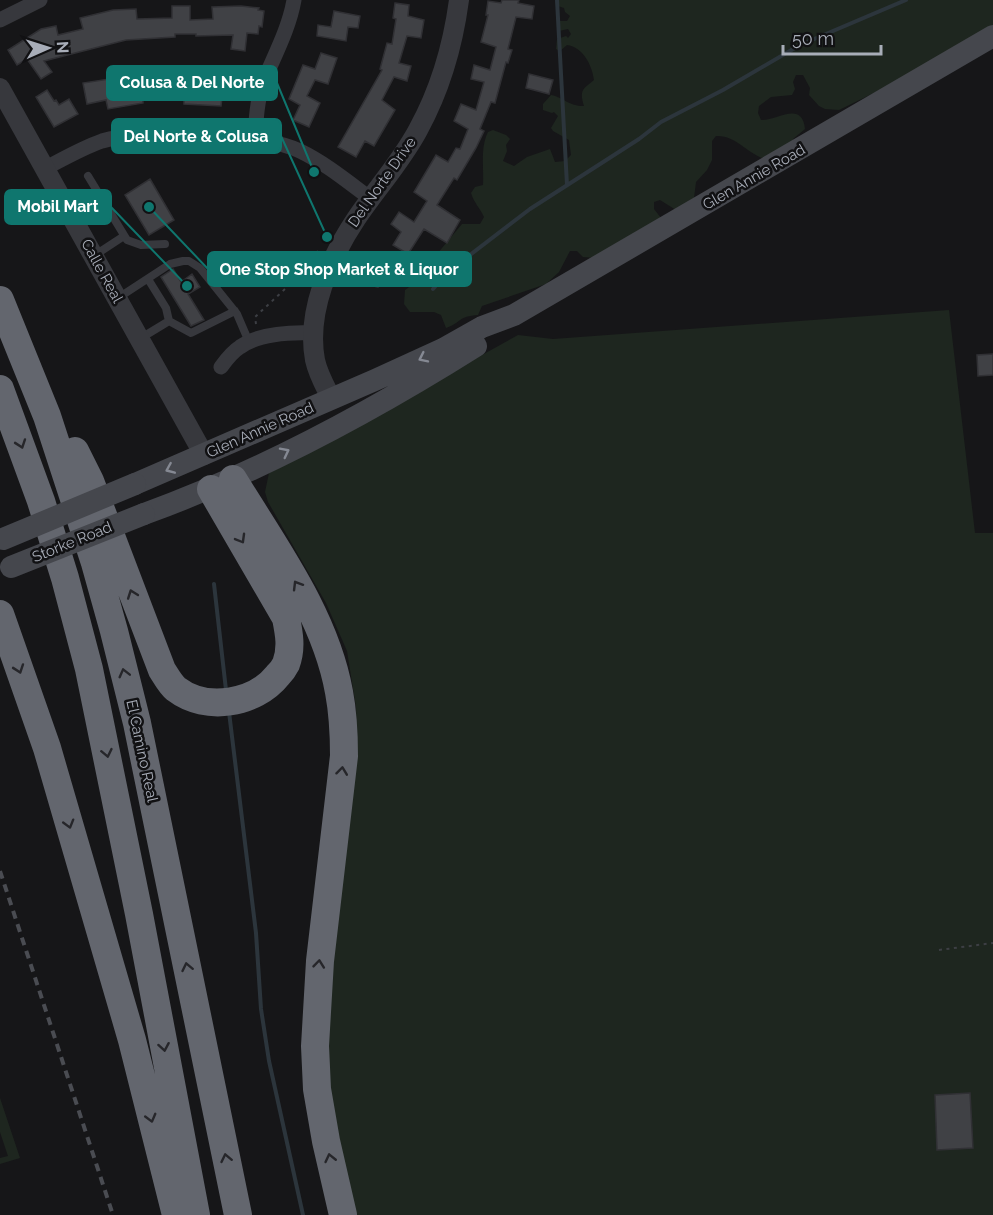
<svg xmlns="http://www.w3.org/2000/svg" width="993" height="1215" font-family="Raleway,sans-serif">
<rect width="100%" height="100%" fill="#161618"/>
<path fill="#1e261f" d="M555,0H993V27L884,88L839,110L825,109L819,106L809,95L810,88L803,75H796L793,82L795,89L792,95L771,97L759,106L758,113L761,120C777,121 802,100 805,129L793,139V145L765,159C746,153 736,135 716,136L712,141V160L707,170L696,182L694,198L676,210L660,200L654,202V209L661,218L595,258L583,257L577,251H570L559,272L546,284L482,306L478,315C458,316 461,323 446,328L441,315L434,312H410L404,304L405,290L415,283L425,282L430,287L451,276L446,267L435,266L432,260L462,224H480L484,217C480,208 474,203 471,193L475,187L483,185C484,168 480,148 488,132L493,130L506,135L510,139L506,145L507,151L503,161L514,166L527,157L550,149L555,162L565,161L571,155L569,140L553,131L551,128L558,116L554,112L552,113L543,110V104L551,95C565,98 568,106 584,106C579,90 583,89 594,80C592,65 583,47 567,45L560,51L556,49L557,39L566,36L568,38L571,34L568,29L559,31L557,27L559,21H567L570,16L565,12L564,8L558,6Z
M949,310L975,533H993V1215H351L332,1133L323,1013L357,756L356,707L347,651L326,603L268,502L265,492L269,473L518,335L553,339Z
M0,1098L20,1158L0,1164V1158L8,1156L0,1132Z"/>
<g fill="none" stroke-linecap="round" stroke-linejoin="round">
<path stroke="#2c353c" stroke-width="4" d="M557,0L567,185
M433,289L449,271L530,209L639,139L661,122L723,90L800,45L906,0
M214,584L226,690
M229,712L256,933L261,1009L269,1061L303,1215"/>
</g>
<path fill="#404145" stroke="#303034" stroke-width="1.5" d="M502,0H519L518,3L534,6L532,19L516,17L508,49L512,50L508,63L506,62L495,103L491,102L480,129L484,131L476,148L457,180L454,178L437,205L460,220L447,243L424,229L408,254L393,245L401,232L391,224L399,212L414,222L427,201L414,192L436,155L448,162L456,148L460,149L468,129L454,121L461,104L476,110L484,82L471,79L474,65L490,70L496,47L481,42L488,15H486L488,1L501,3Z
M395,3L409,5L408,16L424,20L421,38L407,36L399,63L411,66L407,81L394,77L382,100L395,110L374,146L365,141L356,157L338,147L382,70L380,69L387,43L392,44L396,19L393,18Z
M172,6H190V20L213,19L212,7L241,6L259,8L258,10L264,11L262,27L259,26L258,34L247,33L245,51L231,49L233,35L196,36V34H175V37L126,40L44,61L52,72L41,79L27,59L17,65L8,50L41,29L56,26L58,35L83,29L80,18L113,10L136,9L137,19L172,18Z
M334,11L360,16L358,28L348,27L346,41L317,36L318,25L331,27Z
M321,53L337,58L328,84L315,80L307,96L320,103L309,127L293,120L300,105L289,99L303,65L315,69Z
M182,68L196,69L195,75L227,77V73L240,74L239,95H226V98L222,97L221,106L184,104V94L168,93V89L142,92L143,103L108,109L106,100L87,104L83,83L155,72L182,74Z
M529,74L553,80L549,94L526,88Z
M47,90L54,101L56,100L59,105L69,99L78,114L54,127L36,97Z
M150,179L174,220L149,235L125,195Z
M368,257L412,266L400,285L381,272L378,287L361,283L364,266L366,267Z
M173,269L181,282L192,274L200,287L188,294L204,320L191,326L161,277Z
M993,354V375L978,376L977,355Z
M970,1093L973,1148L937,1150L935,1095Z"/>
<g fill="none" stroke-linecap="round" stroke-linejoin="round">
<path stroke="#3d3f44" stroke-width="2" stroke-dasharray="3 4.5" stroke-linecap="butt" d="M256,324L255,317L299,276L318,251
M939,950L993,943"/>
<path stroke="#37383d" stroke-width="8" d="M88,176L127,240L141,245L165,244
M95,255L124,236
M148,279L166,308L169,321
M118,298L170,264L183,261H189L200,268L237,314L249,342
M141,338L169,321L191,333L235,311"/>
<path stroke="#37383d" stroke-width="15" d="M0,20L40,0
M255,138C256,120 257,101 263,83C274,56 289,29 294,0
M44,169C63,159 82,148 102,141C143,128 261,132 300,151C325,163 348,182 371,199
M221,367C226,360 232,352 240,347C260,333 290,332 314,333"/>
<path stroke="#37383d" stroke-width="20" d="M0,88L204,455
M331,398C325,386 318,374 315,360C306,312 330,258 356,219C376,189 401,162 418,130C440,90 453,45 459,0"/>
<path stroke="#45474d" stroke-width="22" d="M135,484L375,380L443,349L482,327L514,315L993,36
M144,514C260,472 371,412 476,346"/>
<path stroke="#63666e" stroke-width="28" d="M0,300L47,416L95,563L114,631L137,723L238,1215
M0,389L41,501L65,578L89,669L139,914L196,1215
M75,451L90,481L162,670C166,676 170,684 176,689C206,712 255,704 278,675C281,672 284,668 286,664C292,648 289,633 286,618L211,489
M233,479C273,545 325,614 339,692C343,713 344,735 344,756L320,961L315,1046L317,1089L326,1141L343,1215
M0,614L47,748L132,1040L176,1215"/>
<path stroke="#4a4c52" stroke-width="4" stroke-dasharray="8 6" stroke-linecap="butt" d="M0,871L113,1215"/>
<path stroke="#45474d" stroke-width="22" d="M3,539L135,484
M11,567L144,514"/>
</g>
<defs><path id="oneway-chevron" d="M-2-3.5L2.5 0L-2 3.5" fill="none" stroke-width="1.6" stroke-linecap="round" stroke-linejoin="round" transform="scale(1.5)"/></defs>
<g stroke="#858993">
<use href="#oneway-chevron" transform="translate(423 358) rotate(154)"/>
<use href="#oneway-chevron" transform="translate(285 452) rotate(-27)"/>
<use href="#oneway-chevron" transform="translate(170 469) rotate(157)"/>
</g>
<g stroke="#26262a">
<use href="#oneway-chevron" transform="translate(21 444) rotate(71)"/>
<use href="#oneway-chevron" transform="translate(241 539) rotate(60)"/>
<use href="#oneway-chevron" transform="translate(297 585) rotate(-121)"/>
<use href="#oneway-chevron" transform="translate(132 594) rotate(-110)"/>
<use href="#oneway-chevron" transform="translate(19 669) rotate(71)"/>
<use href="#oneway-chevron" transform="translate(124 673) rotate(-104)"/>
<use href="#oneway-chevron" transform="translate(107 753) rotate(78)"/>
<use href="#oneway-chevron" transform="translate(342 771) rotate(-83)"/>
<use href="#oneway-chevron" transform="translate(69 824) rotate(74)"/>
<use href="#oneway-chevron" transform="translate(319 964) rotate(-84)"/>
<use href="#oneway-chevron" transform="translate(187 967) rotate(-102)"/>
<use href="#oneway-chevron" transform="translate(164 1047) rotate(80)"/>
<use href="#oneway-chevron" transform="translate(151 1118) rotate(75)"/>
<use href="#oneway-chevron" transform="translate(226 1158) rotate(-102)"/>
<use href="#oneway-chevron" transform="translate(330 1158) rotate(-103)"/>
</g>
<g text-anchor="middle" stroke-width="5" stroke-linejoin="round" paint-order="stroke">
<g font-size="15" fill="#a8adb8" stroke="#111113">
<text transform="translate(754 177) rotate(-30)" y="5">Glen Annie Road</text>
<text transform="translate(382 182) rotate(-55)" y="5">Del Norte Drive</text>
<text transform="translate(102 271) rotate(61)" y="5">Calle Real</text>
<text transform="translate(260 430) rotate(-24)" y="5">Glen Annie Road</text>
<text transform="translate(72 542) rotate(-22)" y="5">Storke Road</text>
<text transform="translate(142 751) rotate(78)" y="5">El Camino Real</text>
</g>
</g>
<path fill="none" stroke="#0f766e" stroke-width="2" d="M314 172L277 83M327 237L281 136M187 286L111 207M149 207L208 269"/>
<g fill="#0f766e" stroke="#111113" stroke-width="2">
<circle cx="314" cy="172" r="6"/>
<circle cx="327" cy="237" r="6"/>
<circle cx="187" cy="286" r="6"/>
<circle cx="149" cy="207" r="6"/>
</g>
<g fill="#0f766e" stroke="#0f766e" stroke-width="2">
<rect x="107" y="66" width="170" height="34" rx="6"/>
<rect x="112" y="119" width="169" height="34" rx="6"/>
<rect x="5" y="190" width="106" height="34" rx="6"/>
<rect x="208" y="252" width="263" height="34" rx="6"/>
</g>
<g font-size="16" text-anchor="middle" font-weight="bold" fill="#fff">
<text x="192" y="88">Colusa &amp; Del Norte</text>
<text x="196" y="142">Del Norte &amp; Colusa</text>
<text x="58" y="212">Mobil Mart</text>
<text x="339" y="275">One Stop Shop Market &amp; Liquor</text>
</g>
<g transform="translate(48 48) rotate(87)" stroke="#111113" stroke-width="4.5" paint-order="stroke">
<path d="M0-4.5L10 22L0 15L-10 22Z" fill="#a8adb8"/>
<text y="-9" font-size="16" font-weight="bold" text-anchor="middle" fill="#a8adb8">N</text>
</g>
<path d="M783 45v9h98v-9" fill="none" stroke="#a8adb8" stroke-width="3"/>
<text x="792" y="45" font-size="18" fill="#a8adb8" stroke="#111113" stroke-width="4.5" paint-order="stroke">50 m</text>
</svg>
